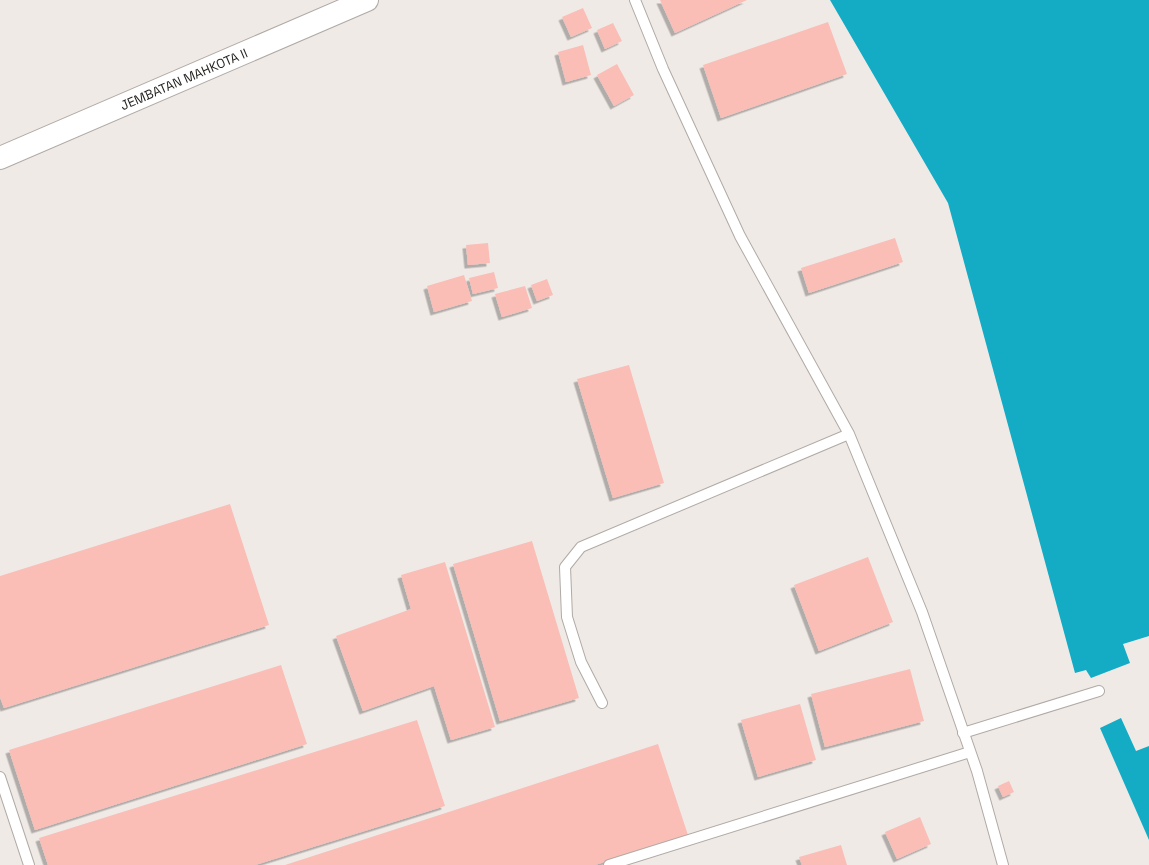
<svg xmlns="http://www.w3.org/2000/svg" width="1149" height="865" font-family="'Space Grotesk',sans-serif">
<defs>
<filter id="shadow"><feDropShadow dx="-3.5" dy="3.5" stdDeviation="0" flood-color="#0004"/></filter>
</defs>
<rect width="100%" height="100%" fill="#f0eae6"/>
<path fill="#14abc5" d="M830,0H1149V636L1123,644L1130,663L1091,678L1086,670L1075,673L948,203Z
M1121,718L1136,751L1149,746V840L1100,728Z"/>
<path fill="#fabeb7" filter="url(#shadow)" d="M660,0H747L675,33Z
M583,8L592,28L571,37L562,17Z
M828,22L847,74L721,118L703,65Z
M613,23L622,41L605,49L597,30Z
M583,45L591,75L566,82L558,52Z
M617,64L634,95L614,106L597,75Z
M895,238L903,262L809,293L801,268Z
M488,243L490,263L468,265L466,245Z
M494,272L498,288L473,294L469,278Z
M464,275L472,301L434,312L427,286Z
M547,279L553,295L537,301L531,285Z
M525,286L532,308L502,317L495,294Z
M629,365L664,483L613,498L577,379Z
M230,504L269,625L4,708L0,697V576Z
M532,541L579,698L500,721L453,564Z
M868,557L893,622L819,651L794,585Z
M445,562L495,727L451,740L434,686L363,711L336,636L411,609L401,575Z
M281,665L307,744L35,830L9,750Z
M910,669L924,721L825,747L811,694Z
M800,704L816,760L758,777L741,720Z
M417,720L445,806L255,865H48L39,838Z
M658,744L688,835L595,865H285Z
M1009,781L1014,792L1003,797L998,786Z
M920,817L931,844L897,859L885,832Z
M841,845L847,865H802L799,857Z"/>
<g fill="none" stroke-linecap="round" stroke-linejoin="round">
<defs>
<path id="service" d="M635,0L663,69L740,236L849,434L922,612L977,771L1003,865
M602,703L581,662L567,617L565,567L581,547L849,434
M963,733L1099,691
M0,777L29,865
M609,865L970,752"/>
<g id="secondary">
<path id="s1" d="M0,158L367,0"/>
</g>
</defs>
<use href="#service" stroke="#b0aaa6" stroke-width="12"/>
<use href="#secondary" stroke="#b0aaa6" stroke-width="24"/>
<use href="#service" stroke="#fff" stroke-width="10"/>
<use href="#secondary" stroke="#fff" stroke-width="22"/>
</g>
<g text-anchor="middle" stroke-width="3.5" stroke-linejoin="round" paint-order="stroke">
<g font-size="13" fill="#252321" stroke="#f0eae6">
<text dy="5" stroke="none"><textPath href="#s1" startOffset="200">JEMBATAN MAHKOTA II</textPath></text>
</g>
</g>
</svg>
